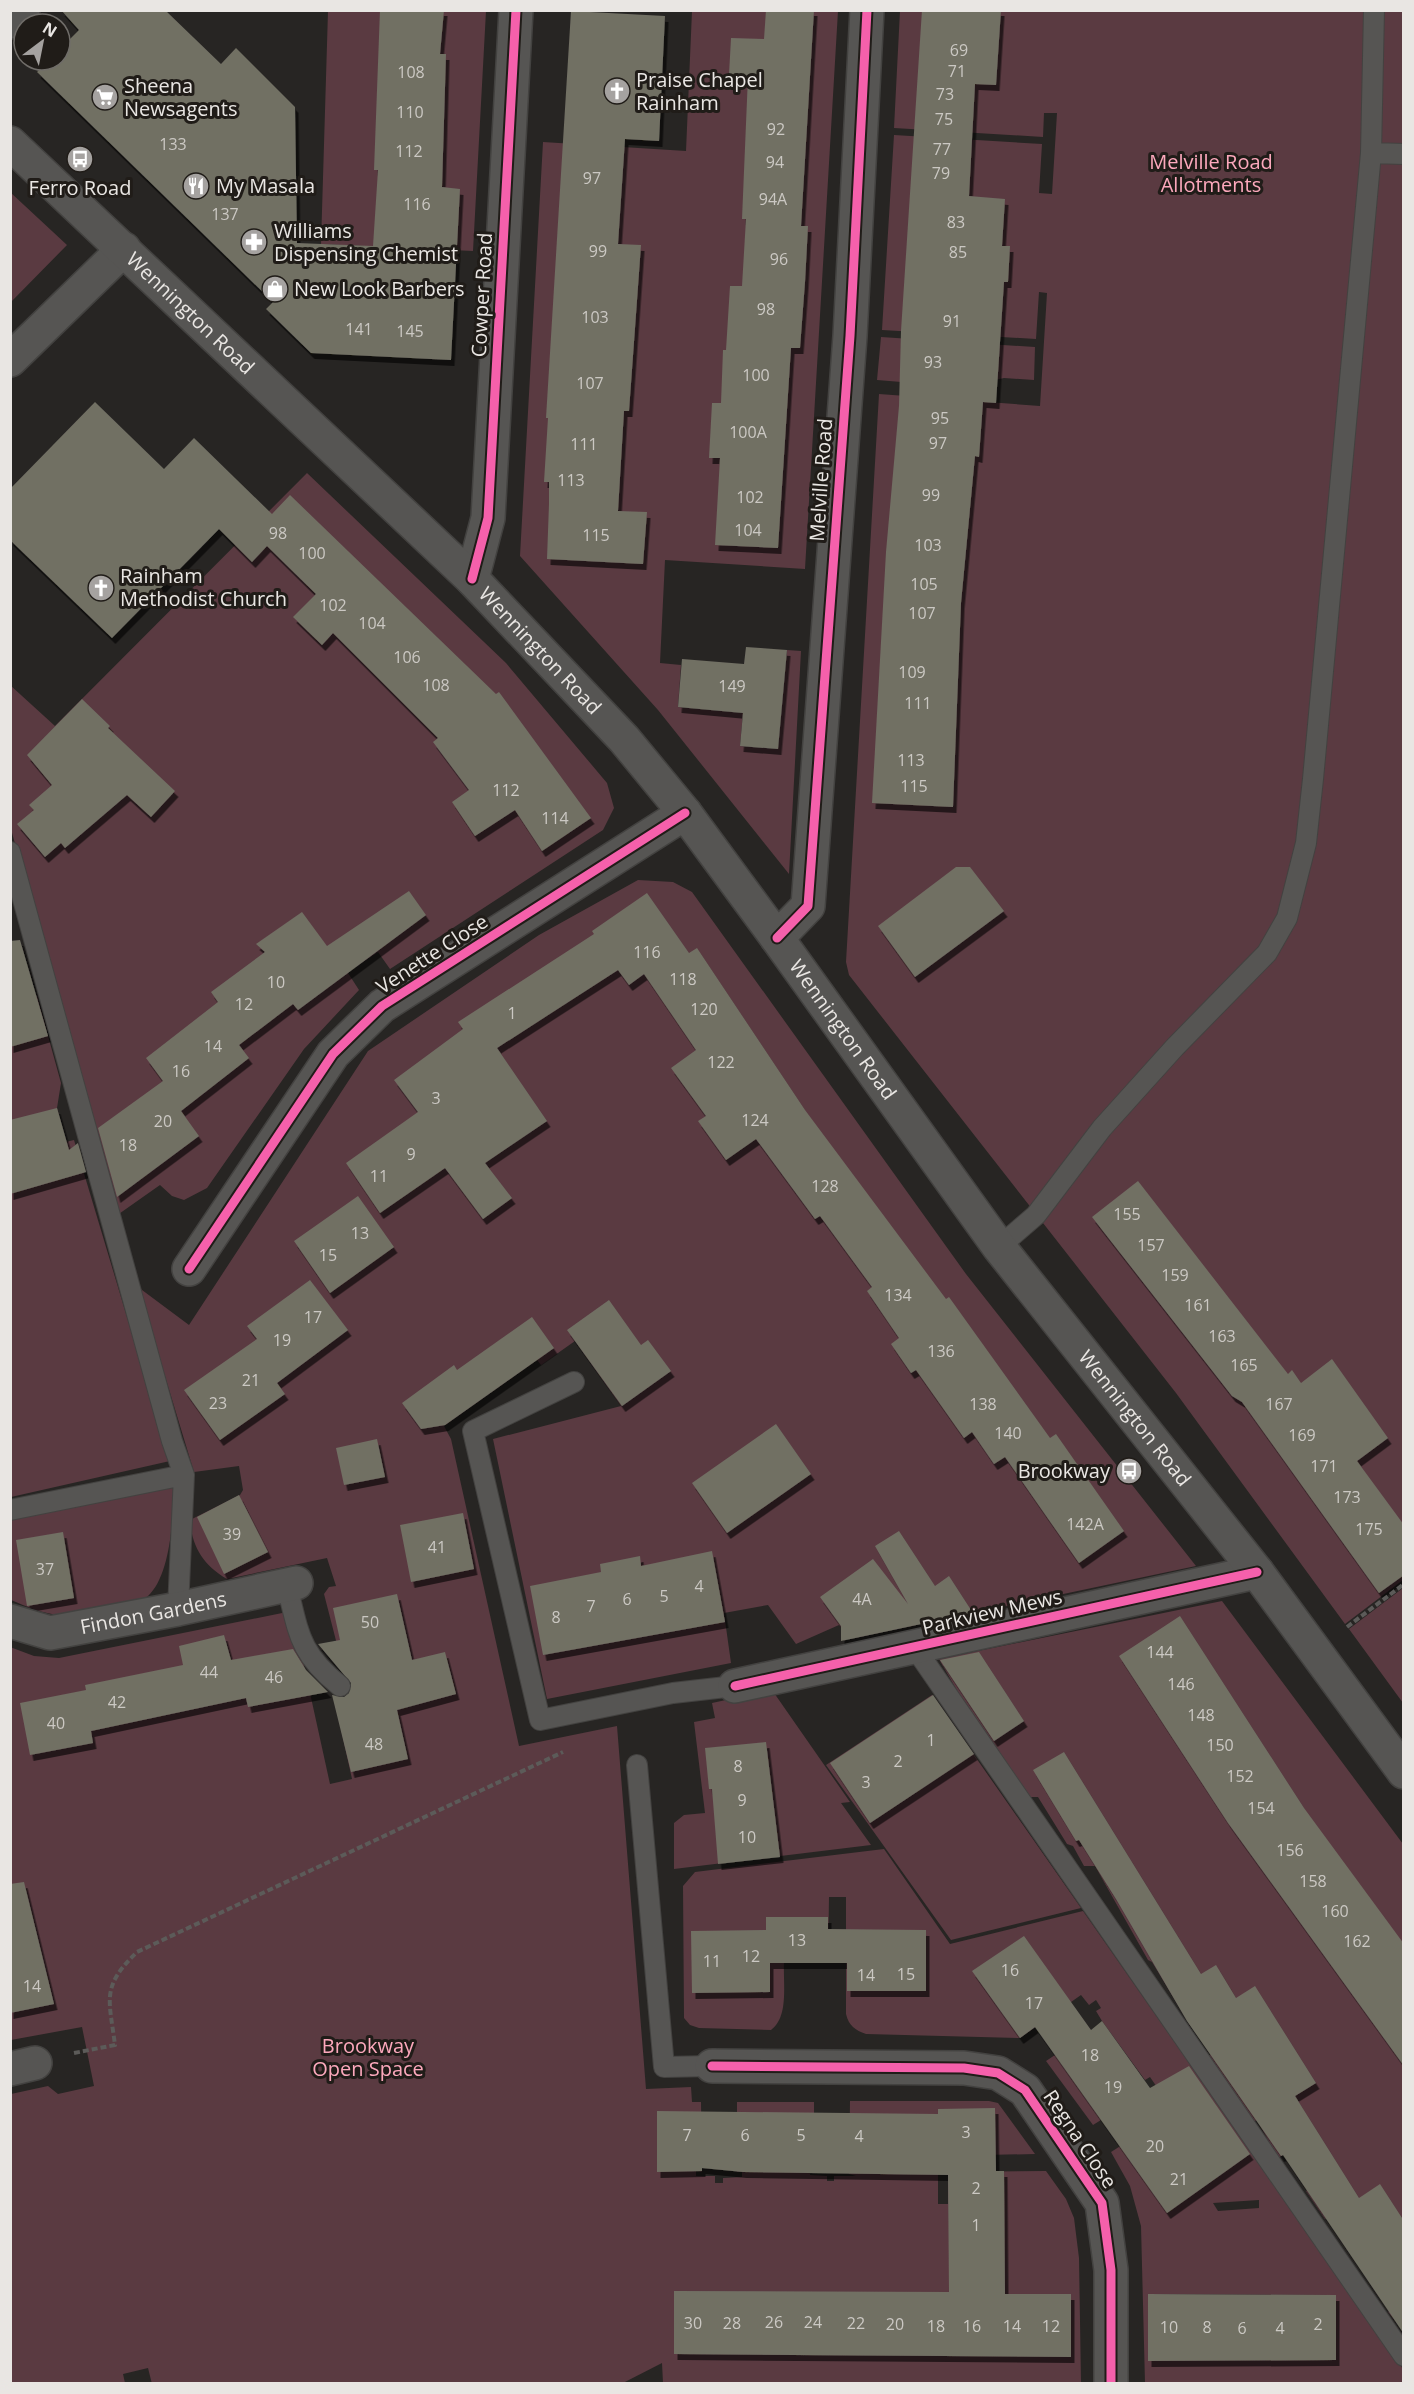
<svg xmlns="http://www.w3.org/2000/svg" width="1414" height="2394" font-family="'Open Sans',sans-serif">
<defs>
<filter id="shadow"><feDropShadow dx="3.5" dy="6" stdDeviation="0" flood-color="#0009"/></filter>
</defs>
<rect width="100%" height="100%" fill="#272523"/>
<path fill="#5a3a41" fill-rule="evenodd" d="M328,11H486L473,251L321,244Z
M692,11H838L805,569L665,560L660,663L681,665L678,707L743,713L740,746L778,749L787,650L801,651L789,874L658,710L520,556L543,142L686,151Z
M900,11H1403V1580L1345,1624L1176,1393L849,975L846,962L879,394L1040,406L1047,293L1039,292L1036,339L882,330L894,135L1042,144L1039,193L1052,194L1057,113H1044L1043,137L894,128Z
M10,192L67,245L11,302H10Z
M881,337L1035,347L1034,380L1004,378L962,387L877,380Z
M307,473L506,663L607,783L614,808L603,830L390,969L378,952L351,970L348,973L359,990L304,1049L207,1188L184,1200L172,1196L160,1185L116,1216L11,829L10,685L55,726Z
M638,880L673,882L692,892L966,1274L1196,1566L850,1639L839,1625L796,1644L768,1605L724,1613L731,1663L547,1699L493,1439L621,1406L575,1341L541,1365L537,1360L444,1426L451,1439L519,1746L617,1726L646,2089L691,2087L692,2102H701L702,2172L696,2171V2176H715V2183H723V2178L742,2177V2172H737V2102H814V2172H810V2175L827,2176V2181H834V2176H856L849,2174L850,2101H989L998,2103L1035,2154L938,2156V2204H948V2172L1046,2171L1066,2199L1074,2218L1079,2258L1081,2383H663L662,2363L621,2384H152L148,2368L123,2374L125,2383H11V2094L48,2086L58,2094L94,2086L82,2027L11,2040L10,1647L34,1656L59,1658L292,1611L330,1784L352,1779L341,1729L345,1723L415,1705L341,1660L324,1594L329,1587L336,1586L327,1558L227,1579C203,1565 192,1547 190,1520L240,1495L243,1490L239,1466L194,1472L138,1287L189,1325L368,1051L539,935Z
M10,955L31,997L37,996L61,1083L57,1108L66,1142L74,1140L170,1461L11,1497Z
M173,1485C174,1514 171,1575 148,1596C138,1605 74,1616 59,1615C44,1614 25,1606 11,1600L10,1519Z
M1403,1588V1703L1349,1629Z
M1222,1601L1403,1844V2330L1388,2312L1398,2306L1332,2215L1325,2219L1306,2191L1312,2187L1288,2152L1278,2158L1257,2120L1252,2123L1206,2057L1212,2054L1194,2023L1190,2025L1152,1962L1148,1960L1095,1866H1084L1073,1846L1067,1844L1038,1797H1029L959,1694L939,1659Z
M772,1690L850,1802L841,1803L871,1845L674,1869V1823L684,1815L705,1813L694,1722L715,1718L712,1703Z
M932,1695L1081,1908L951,1940L826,1765Z
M884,1849L950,1944L1083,1911L1403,2369V2383H1145L1141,2226L1130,2186L1111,2152L1174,2112L1150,2077L1145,2080L1102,2021L1096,2011L1101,2008L1096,2000L1089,2005L1081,1995L1020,2038L866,2034C855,2030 849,2026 846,2014V1897H829L828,1963H784C783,1984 789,2017 771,2030L699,2028L690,2025L684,2018L683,1886L695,1872ZM1259,2200V2208L1218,2211L1213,2203ZM1148,2294L1336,2295V2360H1148Z
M1055,2055L1101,2120L1093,2125L1046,2061Z"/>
<path fill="#716f64" filter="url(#shadow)" d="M61,10L166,11L221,64L236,48L295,107L297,243L373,246L378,170H374L380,10H444L440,54H446L442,187L460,189L451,360L311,353L266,309L273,302L37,72L49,60H60V49L79,30Z
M766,10H814L801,226H808L805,282L800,348H791L778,548L715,545L720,458H709L712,403H721L723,350H726L730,286H742L746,219H742L748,76L729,75L731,38L764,39Z
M922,10H1001L996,85L975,84L969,196L1005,199L1002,246H1010L1008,282H1004L996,403L983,402L979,457L975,456L961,603L953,807L872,803L886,552L899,406L901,331Z
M571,11L665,16L659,141L625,139L618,244L641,245L629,411H624L618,511L647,512L643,564L547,559L549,504V482H544L548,418H546Z
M95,402L164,469L194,438L272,514L290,495L496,694L499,692L591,818L542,851L515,810L475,836L452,802L469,790L433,742L438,738L333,633L322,645L293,617L316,594L267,546L252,562L219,529L112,638L10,540V489Z
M746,647L787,650L778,749L740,746L743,713L678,707L682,659L744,664Z
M82,699L110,726L108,728L175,791L151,817L127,795L65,848L61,843L45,857L17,824L34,810L29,805L52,785L27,755Z
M956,867H970L1004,911L915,977L878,926Z
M409,891L426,915L298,1010L293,1004L239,1045L249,1058L181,1111L199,1136L117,1197L98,1128L163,1081L146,1058L218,1002L211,992L265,952L256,944L302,912L327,946Z
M647,893L689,953L697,948L805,1110L946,1299L949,1297L1050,1438L1056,1434L1124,1531L1079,1563L1005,1457L994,1464L972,1432L964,1438L916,1370L911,1373L891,1344L899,1338L867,1291L872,1287L820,1216L815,1219L756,1139L726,1160L698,1121L706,1116L671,1068L696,1050L644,974L629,985L618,970L497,1048L547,1121L485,1163L512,1198L483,1219L445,1168L380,1213L346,1163L418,1112L394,1080L463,1029L458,1022L594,934L592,931Z
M20,940L48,1036L10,1047V941Z
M57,1108L69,1150L78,1143L86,1172L10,1194V1120Z
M1138,1181L1288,1374L1292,1370L1301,1383L1332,1359L1388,1438L1357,1461L1404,1525V1575L1379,1593L1242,1402L1232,1396L1092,1217Z
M358,1196L394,1247L330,1293L294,1241Z
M310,1280L348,1330L277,1383L285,1394L220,1440L184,1390L257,1339L247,1326Z
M609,1300L641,1345L648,1340L671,1371L622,1406L567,1330Z
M532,1317L554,1348L445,1425L421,1429L402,1403L454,1365L457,1370Z
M776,1424L811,1474L727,1533L692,1483Z
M377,1439L385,1477L344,1485L336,1448Z
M239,1495L268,1552L224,1574L197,1517Z
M463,1513L474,1569L411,1582L400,1525Z
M899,1531L935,1586L949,1576L973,1613L841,1641V1626L820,1597L873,1559L908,1604L875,1546Z
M63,1532L74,1598L27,1606L16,1540Z
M712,1551L725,1622L543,1655L530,1586L601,1572L600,1564L640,1556L641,1566Z
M397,1594L412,1660L445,1652L456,1694L397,1710L408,1759L351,1772L332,1695L344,1697L349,1693L351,1683L318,1644L340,1640L333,1608Z
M1180,1616L1304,1808L1404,1944V2066L1228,1823L1119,1656Z
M224,1635L231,1660L293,1649L306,1670L328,1692L248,1707L246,1698L91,1731L93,1743L30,1755L20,1703L86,1690L85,1685L183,1665L179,1646Z
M979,1652L1024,1721L994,1741L940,1660Z
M933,1695L974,1754L870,1823L830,1763Z
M766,1742L780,1857L718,1864L712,1789H709L705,1748Z
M1064,1752L1201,1974L1216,1965L1236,1998L1255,1986L1316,2083L1295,2096L1359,2198L1380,2184L1404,2221V2334L1283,2155L1281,2156L1187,2021L1116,1899L1079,1840L1076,1841L1033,1770Z
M24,1882L54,2004L10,2013V1884Z
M766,1917H828V1929L926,1930V1991H847V1963H770V1992L692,1993L691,1931L766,1930Z
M1024,1936L1091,2030L1102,2021L1150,2088L1189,2066L1250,2154L1167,2213L1035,2027L1020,2038L972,1971Z
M995,2108L996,2171H1004L1005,2294H1071V2357L674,2354V2291L949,2292L948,2175L743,2172L702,2168V2171L657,2172V2111L938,2114V2109Z
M1148,2294L1336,2295V2360L1148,2361Z"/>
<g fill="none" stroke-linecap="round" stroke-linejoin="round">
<defs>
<path id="lane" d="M1371,153L1374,10
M10,852L172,1441L184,1475L178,1609
M999,1247L1036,1215L1102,1128L1175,1047L1267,953L1287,918L1306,843L1313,779L1371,153L1404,154
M574,1382L473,1431L540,1720L673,1693L735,1686
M10,1510L184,1475
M287,1586C299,1634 299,1653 340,1686
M915,1648L1404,2356
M637,1765L664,2067L712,2066"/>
<g id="street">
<path d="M10,22L23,10"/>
<path d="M10,360L124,249"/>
<path d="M472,579L488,518L516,10"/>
<path d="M777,938L808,906L850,336L867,10"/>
<path d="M189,1269L333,1054L382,1006L685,813"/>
<path id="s1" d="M10,1621L50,1633L178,1609L296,1583"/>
<path d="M735,1686L1257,1572"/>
<path d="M712,2066L964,2068L998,2073L1025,2090L1102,2203L1111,2270V2384"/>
<path d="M10,2069L35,2063"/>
</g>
<g id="secondary">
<path id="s2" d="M10,143L472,579L624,739L685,813L777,938L999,1247L1257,1572L1404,1772"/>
</g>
</defs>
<use href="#lane" stroke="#434240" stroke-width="22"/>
<use href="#street" stroke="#434240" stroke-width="36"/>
<use href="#secondary" stroke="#434240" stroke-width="36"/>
<path stroke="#5c5b59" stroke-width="4" stroke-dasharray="6 3" stroke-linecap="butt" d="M1347,1627L1404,1584
M74,2053L115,2045C109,1998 101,1987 137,1952L563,1752"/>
<use href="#lane" stroke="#565553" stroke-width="20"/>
<use href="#street" stroke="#565553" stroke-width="33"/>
<use href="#secondary" stroke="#565553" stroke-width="33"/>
<defs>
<path id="cycleway" d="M472,579L488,518L516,10
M777,938L808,906L850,336L867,10
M189,1269L333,1054L382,1006L685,813
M735,1686L1257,1572
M712,2066L964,2068L998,2073L1025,2090L1102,2203L1111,2270V2384"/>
</defs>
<use href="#cycleway" stroke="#201c18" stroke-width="13"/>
<use href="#cycleway" stroke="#f560ab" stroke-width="9"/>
</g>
<defs>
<symbol id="church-disc" viewBox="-11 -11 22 22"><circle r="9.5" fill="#a5a2a0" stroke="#201c18"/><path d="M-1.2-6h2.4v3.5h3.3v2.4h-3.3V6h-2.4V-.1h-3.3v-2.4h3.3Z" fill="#fff"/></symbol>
<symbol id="supermarket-disc" viewBox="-11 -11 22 22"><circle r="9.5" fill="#a5a2a0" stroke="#201c18"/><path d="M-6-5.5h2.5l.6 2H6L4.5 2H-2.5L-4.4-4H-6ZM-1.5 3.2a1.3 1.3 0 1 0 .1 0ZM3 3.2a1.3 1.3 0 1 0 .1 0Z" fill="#fff"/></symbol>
<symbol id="bus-disc" viewBox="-11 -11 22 22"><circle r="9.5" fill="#a5a2a0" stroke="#201c18"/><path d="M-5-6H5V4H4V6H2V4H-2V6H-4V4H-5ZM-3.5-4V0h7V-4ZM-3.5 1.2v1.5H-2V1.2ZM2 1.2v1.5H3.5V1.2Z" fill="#fff"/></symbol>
<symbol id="restaurant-disc" viewBox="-11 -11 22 22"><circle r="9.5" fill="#a5a2a0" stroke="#201c18"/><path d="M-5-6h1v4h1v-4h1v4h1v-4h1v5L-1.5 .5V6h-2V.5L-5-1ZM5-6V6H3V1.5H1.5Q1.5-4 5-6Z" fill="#fff"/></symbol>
<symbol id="pharmacy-disc" viewBox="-11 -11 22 22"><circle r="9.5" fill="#a5a2a0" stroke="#201c18"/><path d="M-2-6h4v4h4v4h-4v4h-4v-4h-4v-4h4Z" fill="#fff"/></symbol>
<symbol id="shop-disc" viewBox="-11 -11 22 22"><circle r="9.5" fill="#a5a2a0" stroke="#201c18"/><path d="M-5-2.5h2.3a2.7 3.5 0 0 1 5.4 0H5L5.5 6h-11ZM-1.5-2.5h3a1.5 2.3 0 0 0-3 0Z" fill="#fff"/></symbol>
</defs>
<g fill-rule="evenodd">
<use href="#church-disc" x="602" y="76" width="30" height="30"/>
<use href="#supermarket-disc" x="90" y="82" width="30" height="30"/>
<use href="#bus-disc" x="65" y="144" width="30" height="30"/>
<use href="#restaurant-disc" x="181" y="171" width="30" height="30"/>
<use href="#pharmacy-disc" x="239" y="227" width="30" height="30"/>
<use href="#shop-disc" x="260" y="274" width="30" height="30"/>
<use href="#church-disc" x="86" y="573" width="30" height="30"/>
<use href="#bus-disc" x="1114" y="1456" width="30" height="30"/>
</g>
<g text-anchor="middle" stroke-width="6" stroke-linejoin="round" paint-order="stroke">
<g font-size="16" fill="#cbc8c3">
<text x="959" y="56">69</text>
<text x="957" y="77">71</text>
<text x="411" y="78">108</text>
<text x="945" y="100">73</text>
<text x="410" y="118">110</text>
<text x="944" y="125">75</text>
<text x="776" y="135">92</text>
<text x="173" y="150">133</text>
<text x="942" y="155">77</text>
<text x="409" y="157">112</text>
<text x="775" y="168">94</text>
<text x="941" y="179">79</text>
<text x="592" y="184">97</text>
<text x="773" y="205">94A</text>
<text x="417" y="210">116</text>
<text x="225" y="220">137</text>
<text x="956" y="228">83</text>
<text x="598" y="257">99</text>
<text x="958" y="258">85</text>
<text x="779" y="265">96</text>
<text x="766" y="315">98</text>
<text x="595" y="323">103</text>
<text x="952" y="327">91</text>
<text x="359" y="335">141</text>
<text x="410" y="337">145</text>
<text x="933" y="368">93</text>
<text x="756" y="381">100</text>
<text x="590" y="389">107</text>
<text x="940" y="424">95</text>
<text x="748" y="438">100A</text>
<text x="938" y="449">97</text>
<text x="584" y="450">111</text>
<text x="571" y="486">113</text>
<text x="931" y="501">99</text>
<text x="750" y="503">102</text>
<text x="748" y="536">104</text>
<text x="278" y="539">98</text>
<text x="596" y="541">115</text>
<text x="928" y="551">103</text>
<text x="312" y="559">100</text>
<text x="924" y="590">105</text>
<text x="333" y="611">102</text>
<text x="922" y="619">107</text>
<text x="372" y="629">104</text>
<text x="407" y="663">106</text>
<text x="912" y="678">109</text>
<text x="436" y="691">108</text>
<text x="732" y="692">149</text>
<text x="918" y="709">111</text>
<text x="911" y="766">113</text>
<text x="914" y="792">115</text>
<text x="506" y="796">112</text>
<text x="555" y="824">114</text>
<text x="647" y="958">116</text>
<text x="683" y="985">118</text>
<text x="276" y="988">10</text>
<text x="244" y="1010">12</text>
<text x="704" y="1015">120</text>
<text x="512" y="1019">1</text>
<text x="213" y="1052">14</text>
<text x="721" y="1068">122</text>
<text x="181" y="1077">16</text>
<text x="436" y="1104">3</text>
<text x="755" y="1126">124</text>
<text x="163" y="1127">20</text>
<text x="128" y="1151">18</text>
<text x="411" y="1160">9</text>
<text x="379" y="1182">11</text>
<text x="825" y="1192">128</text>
<text x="1127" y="1220">155</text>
<text x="360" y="1239">13</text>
<text x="1151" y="1251">157</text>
<text x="328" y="1261">15</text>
<text x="1175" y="1281">159</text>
<text x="898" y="1301">134</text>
<text x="1198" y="1311">161</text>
<text x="313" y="1323">17</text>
<text x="1222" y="1342">163</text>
<text x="282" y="1346">19</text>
<text x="941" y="1357">136</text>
<text x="1244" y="1371">165</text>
<text x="251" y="1386">21</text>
<text x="218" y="1409">23</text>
<text x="983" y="1410">138</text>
<text x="1279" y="1410">167</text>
<text x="1008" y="1439">140</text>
<text x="1302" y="1441">169</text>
<text x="1324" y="1472">171</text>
<text x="1347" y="1503">173</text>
<text x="1085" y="1530">142A</text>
<text x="1369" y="1535">175</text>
<text x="232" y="1540">39</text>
<text x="437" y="1553">41</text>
<text x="45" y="1575">37</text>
<text x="699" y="1592">4</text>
<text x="664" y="1602">5</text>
<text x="627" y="1605">6</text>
<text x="862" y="1605">4A</text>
<text x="591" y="1612">7</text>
<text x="556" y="1623">8</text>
<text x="370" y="1628">50</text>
<text x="1160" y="1658">144</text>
<text x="209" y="1678">44</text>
<text x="274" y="1683">46</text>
<text x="1181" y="1690">146</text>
<text x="117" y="1708">42</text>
<text x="1201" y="1721">148</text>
<text x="56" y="1729">40</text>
<text x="931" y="1746">1</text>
<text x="374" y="1750">48</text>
<text x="1220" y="1751">150</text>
<text x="898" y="1767">2</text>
<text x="738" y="1772">8</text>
<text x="1240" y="1782">152</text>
<text x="866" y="1788">3</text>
<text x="742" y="1806">9</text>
<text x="1261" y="1814">154</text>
<text x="747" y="1843">10</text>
<text x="1290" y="1856">156</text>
<text x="1313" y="1887">158</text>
<text x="1335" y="1917">160</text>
<text x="797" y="1946">13</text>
<text x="1357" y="1947">162</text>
<text x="751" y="1962">12</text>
<text x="712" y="1967">11</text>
<text x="1010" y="1976">16</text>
<text x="906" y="1980">15</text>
<text x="866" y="1981">14</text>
<text x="32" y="1992">14</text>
<text x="1034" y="2009">17</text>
<text x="1090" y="2061">18</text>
<text x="1113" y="2093">19</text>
<text x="966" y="2138">3</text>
<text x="687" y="2141">7</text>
<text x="745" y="2141">6</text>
<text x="801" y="2141">5</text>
<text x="859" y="2142">4</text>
<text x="1155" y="2152">20</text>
<text x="1179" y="2185">21</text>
<text x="976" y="2194">2</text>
<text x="976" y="2231">1</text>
<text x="774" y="2328">26</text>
<text x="813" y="2328">24</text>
<text x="693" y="2329">30</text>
<text x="732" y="2329">28</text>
<text x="856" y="2329">22</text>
<text x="895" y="2330">20</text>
<text x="1318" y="2330">2</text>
<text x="936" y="2332">18</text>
<text x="972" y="2332">16</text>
<text x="1012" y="2332">14</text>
<text x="1051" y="2332">12</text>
<text x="1169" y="2333">10</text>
<text x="1207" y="2333">8</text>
<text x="1242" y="2334">6</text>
<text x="1280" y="2334">4</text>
</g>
<g font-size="20" fill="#e9e6e3" stroke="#201c18" text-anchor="start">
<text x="636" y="87">Praise Chapel<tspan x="636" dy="23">Rainham</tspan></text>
<text x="124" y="93">Sheena<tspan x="124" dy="23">Newsagents</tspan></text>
<text x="216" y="193">My Masala</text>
<text x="80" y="195" text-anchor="middle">Ferro Road</text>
<text x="274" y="238">Williams<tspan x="274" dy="23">Dispensing Chemist</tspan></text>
<text x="294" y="296">New Look Barbers</text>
<text x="120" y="583">Rainham<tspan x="120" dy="23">Methodist Church</tspan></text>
<text x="1110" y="1478" text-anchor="end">Brookway</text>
</g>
<g font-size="20" fill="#fca8bc" stroke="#201c18">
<text x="1211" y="169">Melville Road<tspan x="1211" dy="23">Allotments</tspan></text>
<text x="368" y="2053">Brookway<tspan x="368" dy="23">Open Space</tspan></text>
</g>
<g font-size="20" fill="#e9e6e3" stroke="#201c18">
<text transform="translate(482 295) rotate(-87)" y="7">Cowper Road</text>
<text dy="7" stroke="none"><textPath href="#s2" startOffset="248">Wennington Road</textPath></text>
<text transform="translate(821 480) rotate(-86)" y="7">Melville Road</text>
<text dy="7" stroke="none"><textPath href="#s2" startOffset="734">Wennington Road</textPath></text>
<text transform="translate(432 954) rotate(-33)" y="7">Venette Close</text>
<text dy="7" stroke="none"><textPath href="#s2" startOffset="1220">Wennington Road</textPath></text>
<text dy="7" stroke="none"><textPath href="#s2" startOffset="1706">Wennington Road</textPath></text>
<text transform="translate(992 1612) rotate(-13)" y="7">Parkview Mews</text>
<text dy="7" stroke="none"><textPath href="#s1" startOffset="147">Findon Gardens</textPath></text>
<text transform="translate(1080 2139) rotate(56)" y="7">Regna Close</text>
</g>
</g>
<rect width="1414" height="2394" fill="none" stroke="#e9e6e3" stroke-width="24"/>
<g transform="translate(42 42) rotate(32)"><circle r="28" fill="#201c18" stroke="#706d69" stroke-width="1.5"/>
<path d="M0-4.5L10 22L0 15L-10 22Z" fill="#a5a2a0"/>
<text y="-9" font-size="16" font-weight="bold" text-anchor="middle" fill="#e9e6e3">N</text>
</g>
</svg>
